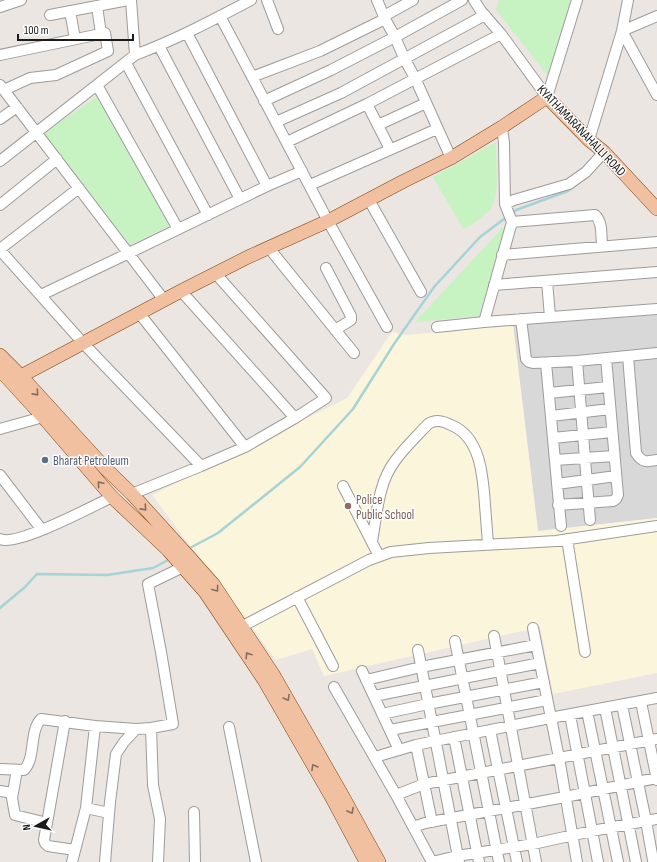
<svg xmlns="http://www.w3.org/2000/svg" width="657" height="862" font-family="'Sofia Sans Condensed',sans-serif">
<rect width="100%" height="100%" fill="#ebe6e2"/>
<path fill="#d9d8d8" d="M657,315V518L538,531L513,325Z"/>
<path fill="#fbf5db" d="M513,325L538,531L657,518V673L553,694L540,627L324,676L312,649L276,660L152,495L347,398L392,332L407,335Z"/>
<path fill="#c7f2c2" d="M499,0H571L549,77L496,10Z
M98,96L169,226L130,245L44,133Z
M496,142L497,183L495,199L490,210L471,226L463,229L433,177Z
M507,223L479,316L415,322Z"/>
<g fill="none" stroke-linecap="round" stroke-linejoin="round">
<path stroke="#a6d3d5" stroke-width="2.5" d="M512,213L516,210L568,191L573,187
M188,549L218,533L300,467L353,409L394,344L434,287L480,237L508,216
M0,608L25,587L37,574L107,575L153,568L170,559"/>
<defs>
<path id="minor" d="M131,0L135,55
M267,0L278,29
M377,0L385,19L395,37L404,58L415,78L451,158
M474,0L481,11L501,34L547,97
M97,6L101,34
M0,7L21,0
M70,11L75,39
M50,15L128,0
M220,16L328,221L387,327
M384,16L413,0
M657,16L622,31L657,95
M187,33L267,186
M159,46L240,199
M0,55L105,33L108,51L56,75L30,78L4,90
M126,63L208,215
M252,77L320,51L385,19
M0,85L164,300
M97,85L178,229
M547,97L577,0
M264,101L331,70L395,37L462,0
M367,104L390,149
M0,119L17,107
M276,122L341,93L485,15
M378,125L426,103
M589,140L622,31L628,0
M287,142L367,104L501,34
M0,161L135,55C175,40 213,20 251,0
M310,185L437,129
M369,200L421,292
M505,204L514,200L569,184L586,172L604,152
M0,205L57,159
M512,222L595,215C603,221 601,237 602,246
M269,248L354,353
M0,249L79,188
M0,250L83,343L201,466
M502,255L657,242
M326,268L351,316V320L335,330
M547,281L550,317
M494,285L657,272
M181,291L295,418
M41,295L129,253L267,186L302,171
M139,313L245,447
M521,319L526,359L529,362L533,363L577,361L657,353
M484,322L512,222L505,204L504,143L502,127
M437,327L484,322L657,309
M628,356L636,453C642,463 647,462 657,460
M577,361L590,520
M546,363L561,526
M549,393L608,387
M551,416L610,409
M0,429L43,417
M553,438L612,432
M555,460L614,456
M0,475L42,530
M557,484L616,476
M343,486L379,556
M132,494L201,466L245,447L295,418L326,398L216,274
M558,505L613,501L616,499L618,495L606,358
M0,539C17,547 93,506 112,497
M567,539L585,652
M372,541C377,515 378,483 395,461C404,448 417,436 428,424C436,419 443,421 451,425C481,437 483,477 485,505C486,518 487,531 488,544
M297,597L333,666
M533,628L559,758L577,862
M235,630L369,560L391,552L429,548L556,541L657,526
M494,636L536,862
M455,641L499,862
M418,650L459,862
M362,671L399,750
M366,680L421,667L536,645
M334,687L396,795L432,862
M374,696L540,663
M641,702L657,780
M622,705L646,821L653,860
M605,708L636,862
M587,711L618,862
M382,714L428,704L544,682
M570,715L598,862
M65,721L44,840L45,843L48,846L75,850
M229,727L256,862
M151,728L153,785L160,819L158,862
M390,730L547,700
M490,730L517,862
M454,737L479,862
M416,745L432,822
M375,757L416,745L435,741L550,718L657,698
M0,769L24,770C36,758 29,731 41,719L95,726L136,729
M17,770L12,798L15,815L47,823
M0,791L13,793
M396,795L424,784L657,739
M86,808L109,813
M194,812L195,862
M413,827L425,823L565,797L657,778
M72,862L86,808L95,726
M105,862L110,802L116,754L124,742L136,729L151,728L173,724L161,652L148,584L183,567
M432,862L457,856L533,844L592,831L657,819"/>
<path id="major" d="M0,355L21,376L106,469L132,494L191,559L214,585L273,674L341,793L379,862
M0,370L43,417L112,497L168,550L205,592L264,680L332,798L366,862
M13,383L21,376L181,291L248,257L328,221L404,181L451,158L502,127L547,97L589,140L604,152L657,209"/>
</defs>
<use href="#minor" stroke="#9c9c9c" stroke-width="12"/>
<use href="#major" stroke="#824710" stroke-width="14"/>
<use href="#minor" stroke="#fff" stroke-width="10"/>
<use href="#major" stroke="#f1c0a1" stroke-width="13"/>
</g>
<defs><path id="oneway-chevron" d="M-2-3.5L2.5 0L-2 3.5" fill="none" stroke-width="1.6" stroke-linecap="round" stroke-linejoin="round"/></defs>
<g stroke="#866e5e">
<use href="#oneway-chevron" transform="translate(36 393) rotate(48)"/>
<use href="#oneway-chevron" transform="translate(100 484) rotate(-131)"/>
<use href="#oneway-chevron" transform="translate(144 508) rotate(48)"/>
<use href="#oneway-chevron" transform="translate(216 589) rotate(54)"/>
<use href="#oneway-chevron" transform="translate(248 655) rotate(-123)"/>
<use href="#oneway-chevron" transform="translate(287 698) rotate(60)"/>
<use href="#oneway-chevron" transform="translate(314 767) rotate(-120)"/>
<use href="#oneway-chevron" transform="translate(351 811) rotate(61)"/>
</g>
<circle fill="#5c6f8a" stroke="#fff" stroke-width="1.5" cx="45" cy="460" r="4"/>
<circle fill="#8d6e63" stroke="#fff" stroke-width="1.5" cx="348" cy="506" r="4"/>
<g text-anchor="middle" stroke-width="3" stroke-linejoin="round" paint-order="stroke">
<g font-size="13" fill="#1b1b1b" stroke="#fff">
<text transform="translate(582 130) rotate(46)" y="5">KYATHAMARANAHALLI ROAD</text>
</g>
<g font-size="13" fill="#4e5e75" stroke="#fff" text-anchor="start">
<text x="53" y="465">Bharat Petroleum</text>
</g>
<g font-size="13" fill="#785e54" stroke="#fff" text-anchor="start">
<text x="356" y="504">Police<tspan x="356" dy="15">Public School</tspan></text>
</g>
</g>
<g transform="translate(36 826) rotate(262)" stroke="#ffffff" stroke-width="3" paint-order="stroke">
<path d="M0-3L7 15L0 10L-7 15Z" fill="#1b1b1b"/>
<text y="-6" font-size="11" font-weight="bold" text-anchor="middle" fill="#1b1b1b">N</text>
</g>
<path d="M18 34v6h115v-6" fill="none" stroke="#1b1b1b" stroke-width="2"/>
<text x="24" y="34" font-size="12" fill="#1b1b1b" stroke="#ffffff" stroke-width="3" paint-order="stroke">100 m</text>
</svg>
